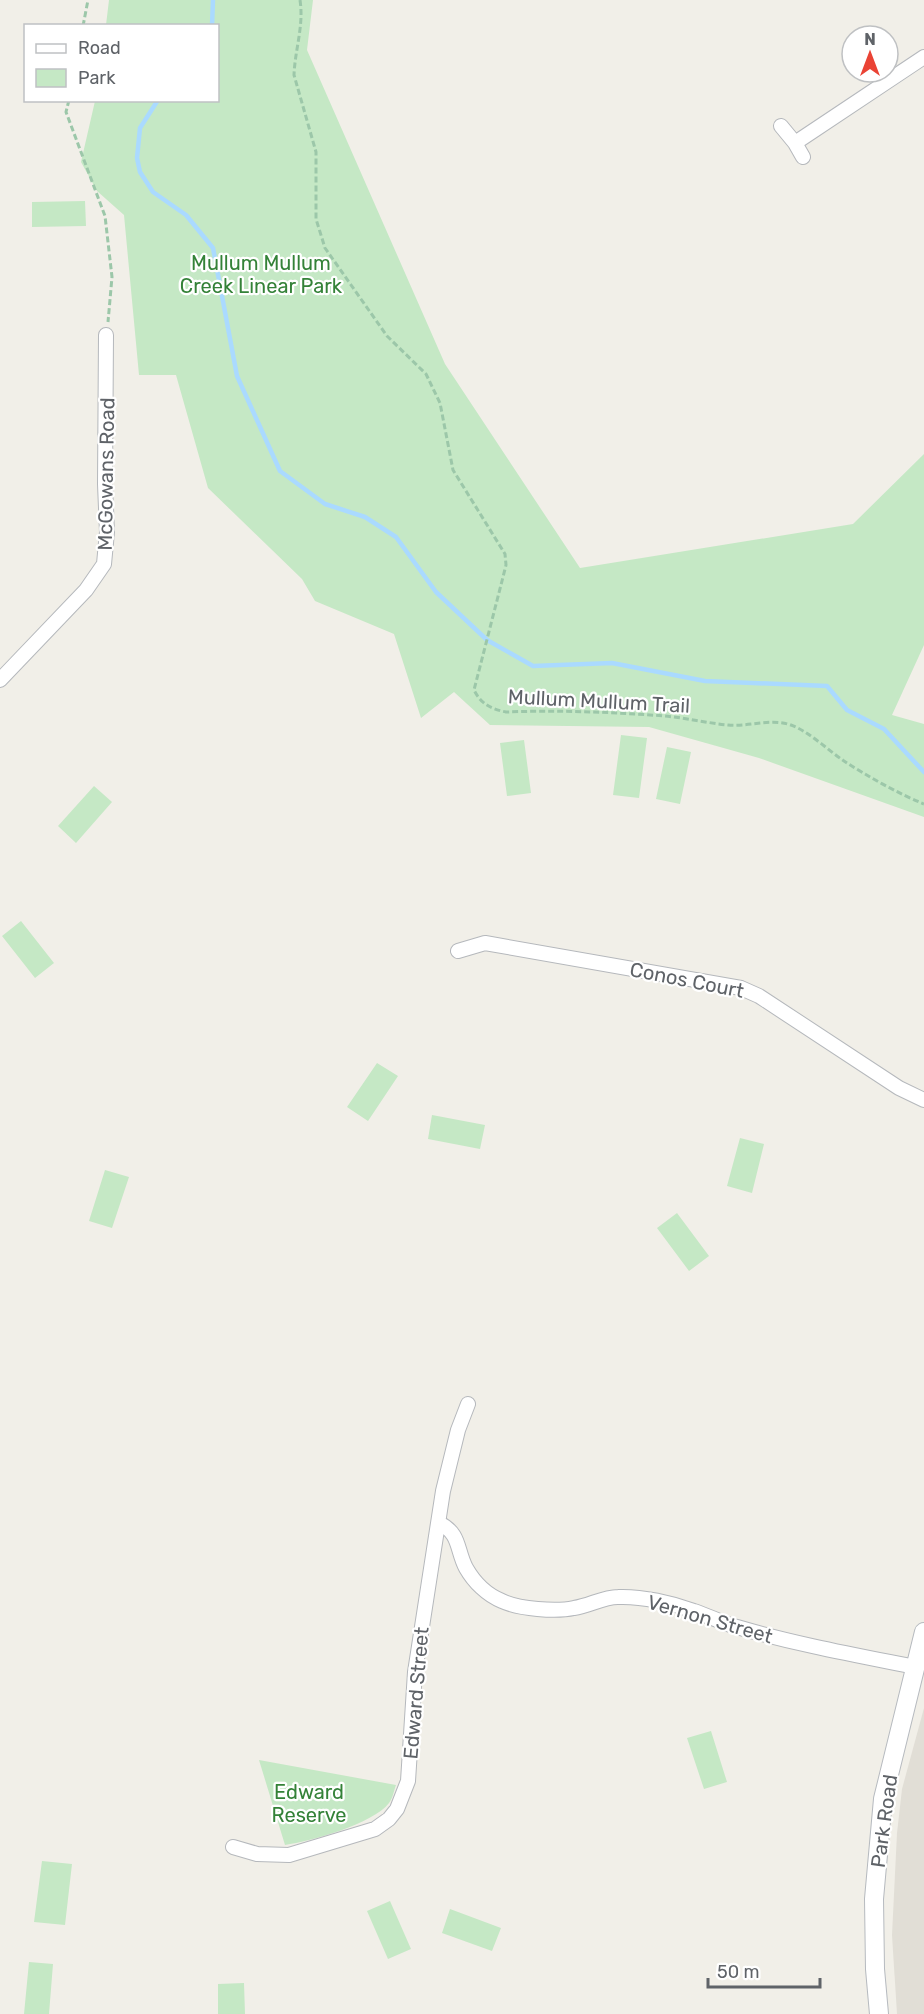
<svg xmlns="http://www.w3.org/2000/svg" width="924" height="2014" font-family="Rubik,sans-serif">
<rect width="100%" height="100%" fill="#f1efe8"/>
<path fill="#e1ded6" d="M924,1708V2014H897L892,1935L897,1833L902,1789Z"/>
<path fill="#c5e8c5" d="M109,0H313L307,50L445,364L580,568L853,524L924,454V645L892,715L924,724V817L759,758L649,727L490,725L454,692L421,718L394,634L315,601L302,579L208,488L176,375H139L124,215L97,191L81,162L95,101L218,100V26L106,25Z
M85,201L86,226L32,227V202Z
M621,735L647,738L639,798L613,795Z
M524,740L531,793L507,796L500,743Z
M667,747L691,752L680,804L656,799Z
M94,786L112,802L76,843L58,826Z
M21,921L54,963L35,978L2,936Z
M377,1063L398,1076L368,1121L347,1107Z
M432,1115L485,1125L480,1149L428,1139Z
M740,1138L764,1144L752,1193L727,1186Z
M105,1170L129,1177L112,1228L89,1221Z
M677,1213L709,1256L689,1271L657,1228Z
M711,1731L727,1782L704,1789L687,1738Z
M259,1760L396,1785C394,1790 393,1798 389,1803C373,1824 311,1841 285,1845Z
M42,1861L72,1864L65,1925L34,1922Z
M390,1901L411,1949L388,1959L367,1911Z
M450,1909L501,1928L492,1951L442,1933Z
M29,1962L53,1964L49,2014H24Z
M244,1983L245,2014H218V1984Z"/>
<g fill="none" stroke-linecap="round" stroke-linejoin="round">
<path stroke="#aadaff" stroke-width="4.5" d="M212,26L213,0
M158,100L140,128L137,158L140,172L153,192L186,215L213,248L237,376L280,471L325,504L365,517L396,537L436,592L487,640L533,666L612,663L705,681L827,686L847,710L884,729L924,772"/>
<defs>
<path id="street" d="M781,126L795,143L803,157
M795,143L924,57
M0,680L86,590L104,564L107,532L105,484L106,335
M458,951L485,943L741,988L759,996L899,1088L924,1100
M439,1523C461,1534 456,1549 466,1568C474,1582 487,1595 502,1601C519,1609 556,1612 574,1608C589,1606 603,1597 618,1597C642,1596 672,1603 694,1611C709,1616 722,1623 737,1627C795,1644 855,1655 915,1667
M233,1847L257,1854L289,1855L375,1829L389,1819L397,1809L408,1781L415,1672L443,1491L458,1430L468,1404"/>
<path id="secondary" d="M879,2014L875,1969L874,1899L883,1799L924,1632"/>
</defs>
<use href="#street" stroke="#b5b8bc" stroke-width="16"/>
<use href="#secondary" stroke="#b6babf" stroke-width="20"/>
<path stroke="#9cc7a9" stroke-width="3" stroke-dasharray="6 3" stroke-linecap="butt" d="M300,0C304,26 295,49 294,75L316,152V219L325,248L387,336L426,374L440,403L453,470L505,554L506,565L502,581L474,690C481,704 491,709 506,712C558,710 612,712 665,716C686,718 707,723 728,725C749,727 770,718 791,725C808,731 828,750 844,761C867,776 899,794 924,804
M83,26L88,0
M69,100L66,112L105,216L112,277L108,322"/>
<use href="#street" stroke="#fff" stroke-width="14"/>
<use href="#secondary" stroke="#fff" stroke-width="18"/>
</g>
<g text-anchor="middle" stroke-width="4.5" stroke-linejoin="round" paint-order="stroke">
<g font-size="20" fill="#348238" stroke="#fff">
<text x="261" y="270">Mullum Mullum<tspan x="261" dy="23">Creek Linear Park</tspan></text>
<text x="309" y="1799">Edward<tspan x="309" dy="23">Reserve</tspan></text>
</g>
<g font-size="20" fill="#5f6368" stroke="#fff">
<text transform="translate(106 474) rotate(-89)" y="7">McGowans Road</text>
<text transform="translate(599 701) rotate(3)" y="7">Mullum Mullum Trail</text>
<text transform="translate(687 980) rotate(11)" y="7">Conos Court</text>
<text transform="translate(710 1619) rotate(16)" y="7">Vernon Street</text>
<text transform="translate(416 1693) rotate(-85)" y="7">Edward Street</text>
<text transform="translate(884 1821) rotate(-82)" y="7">Park Road</text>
</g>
</g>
<rect x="24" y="24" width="195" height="78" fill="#ffffff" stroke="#bfc1c3" stroke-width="1.5"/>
<rect x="36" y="44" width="30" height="9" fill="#ffffff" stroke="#bfc1c3" stroke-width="1.5"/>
<text x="78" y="54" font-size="18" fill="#5f6368">Road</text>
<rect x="36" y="69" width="30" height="18" fill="#c5e8c5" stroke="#bfc1c3" stroke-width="1.5"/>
<text x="78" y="84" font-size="18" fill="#5f6368">Park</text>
<g transform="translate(870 54)"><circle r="28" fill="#ffffff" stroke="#bfc1c3" stroke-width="1.5"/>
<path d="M0-4.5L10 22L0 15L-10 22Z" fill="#ea4335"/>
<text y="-9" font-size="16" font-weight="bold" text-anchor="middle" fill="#5f6368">N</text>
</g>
<path d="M708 1978v9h112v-9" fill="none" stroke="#5f6368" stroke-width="3"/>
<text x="717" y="1978" font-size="18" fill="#5f6368" stroke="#ffffff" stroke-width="4.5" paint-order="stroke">50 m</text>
</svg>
